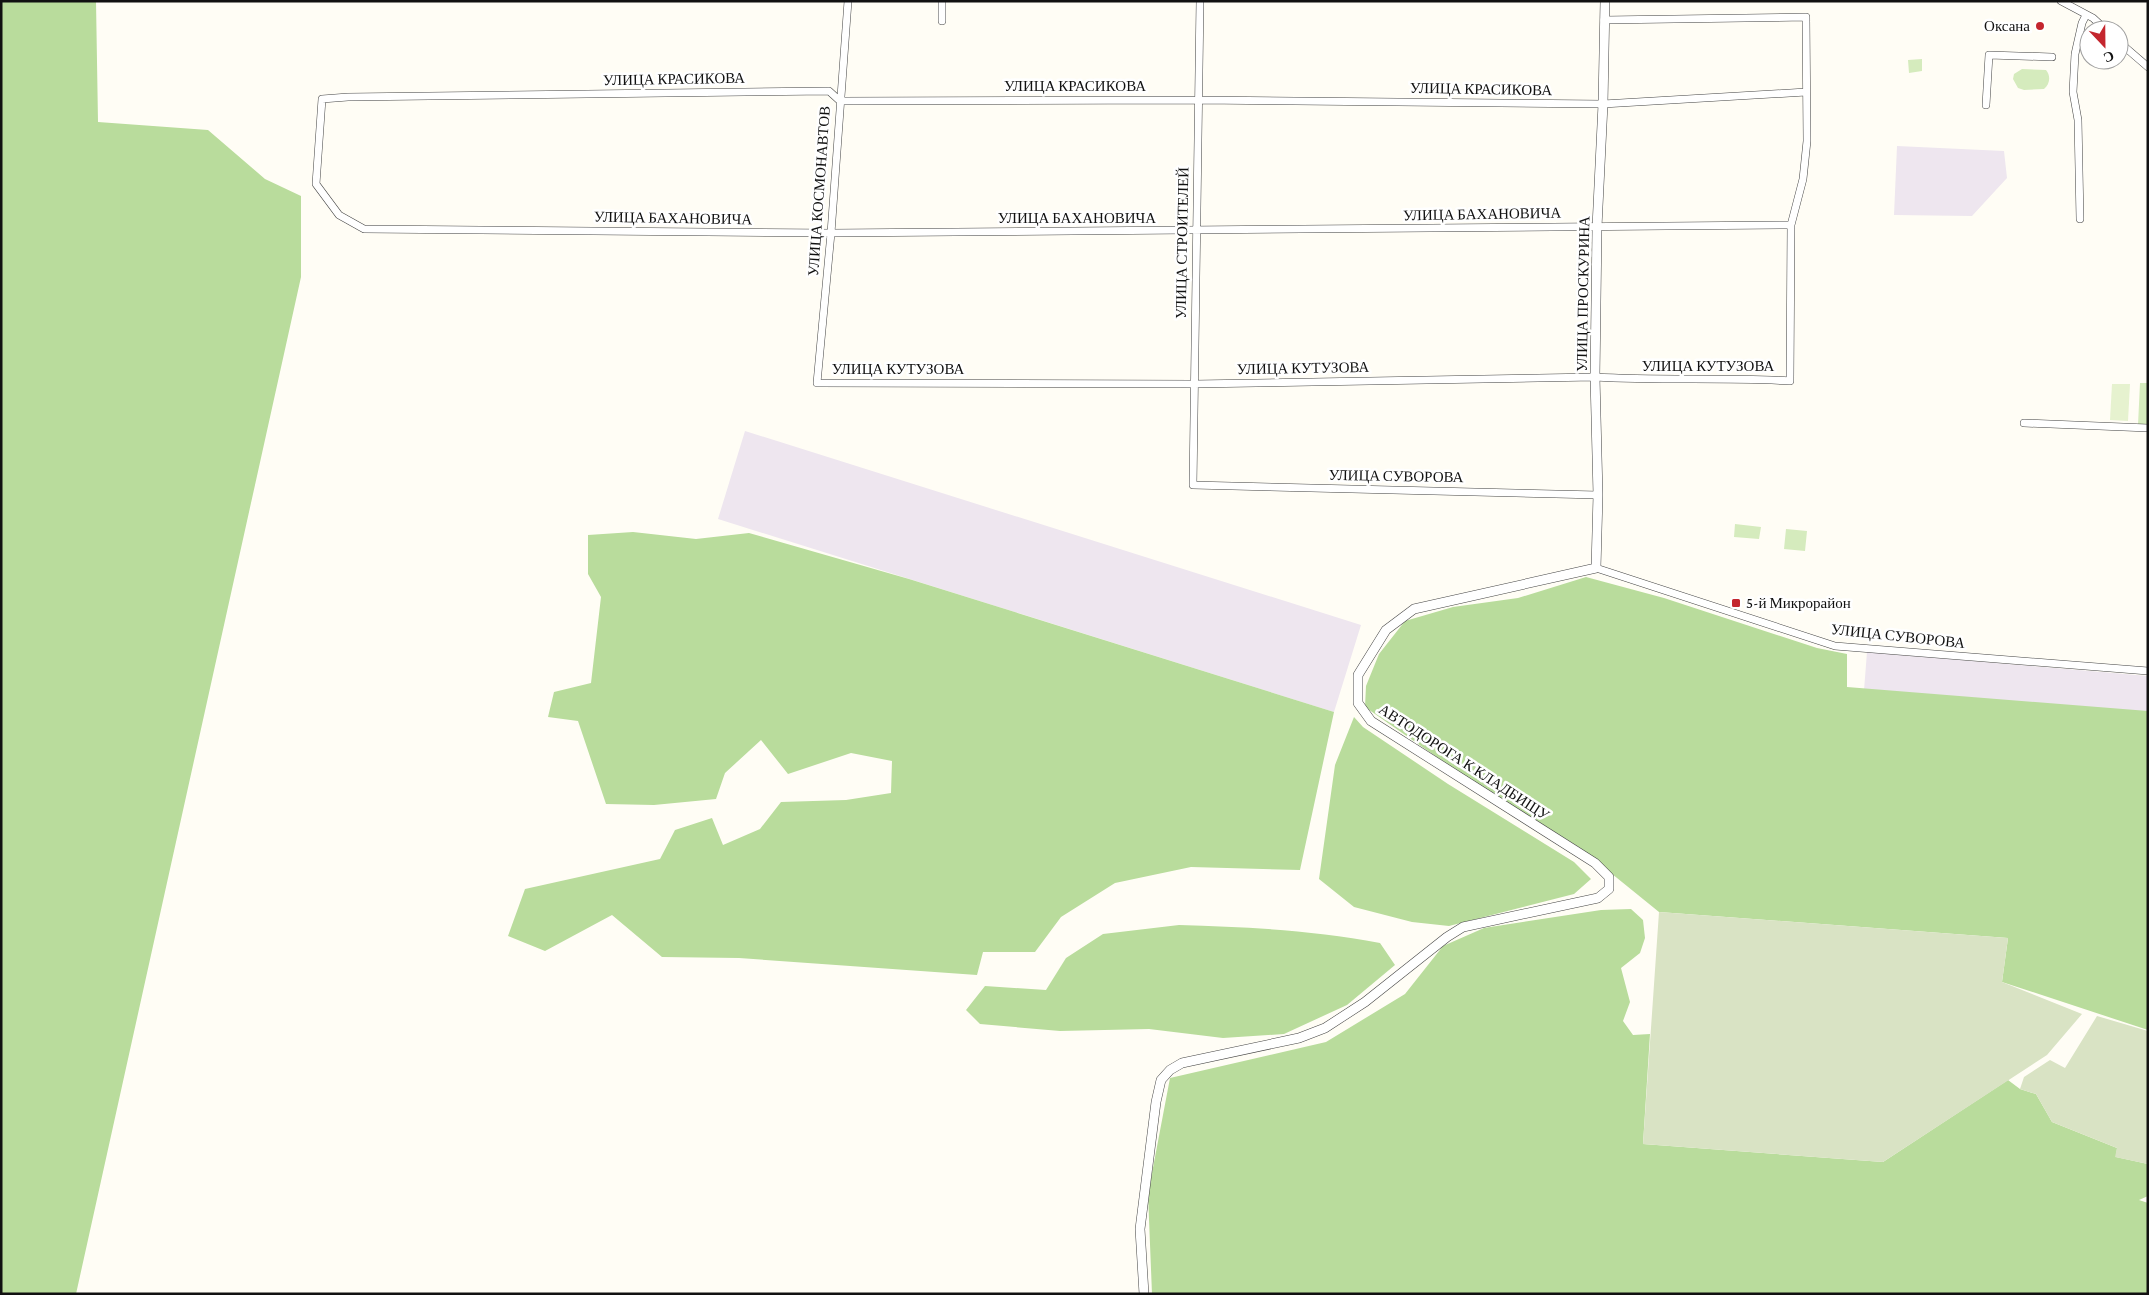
<svg xmlns="http://www.w3.org/2000/svg" width="2149" height="1295" font-family="'Crimson Pro',serif">
<rect width="100%" height="100%" fill="#fffdf5"/>
<path fill="#eee6ef" d="M1897,146L2004,151L2007,178L1972,216L1894,215Z
M745,431L1361,625L1334,712L718,519Z
M1867,652L2148,676V727L1863,703Z"/>
<path fill="#d5ebbd" d="M1922,59V71L1909,73L1908,60Z
M2022,69L2046,70C2051,76 2050,84 2044,89L2024,90L2018,88L2013,79L2014,74Z
M2140,383H2148V425H2138Z
M1735,524L1761,527L1759,539L1734,537Z
M1786,529L1807,531L1805,551L1784,549Z"/>
<path fill="#b9dc9c" d="M1,1H96L98,122L208,130L265,179L301,196V277L76,1294H1Z
M633,532L696,539L749,533L909,579L1334,712L1300,870L1191,867L1115,883L1061,917L1035,952H983L977,975L739,958L662,957L612,915L545,951L508,936L525,889L660,859L675,830L712,818L723,845L760,829L781,802L846,800L891,793L892,761L851,753L788,774L761,740L725,773L716,799L654,805L606,804L578,721L548,717L554,692L591,683L601,597L588,574V535Z
M1586,577L1664,598L1817,648L1847,654V687L2148,711V1030L2002,982L2008,938L1659,912L1580,848L1451,767L1365,707L1366,686L1379,654L1405,621L1453,607L1518,598Z
M1354,717L1363,727L1448,784L1574,862L1591,879L1574,894L1449,926L1412,922L1354,907L1319,879L1335,765Z
M1631,909L1643,920L1645,938L1640,953L1621,968L1630,1002L1623,1021L1633,1035L1650,1034L1643,1144L1883,1162L2008,1080L2020,1089L2036,1094L2052,1122L2117,1148L2116,1157L2148,1164V1196L2139,1200L2148,1203V1294H1152L1148,1194L1170,1078L1326,1042L1405,994L1443,946L1484,928L1601,910Z
M1179,925C1247,927 1313,930 1380,943L1395,965L1347,1005L1284,1034L1223,1038L1149,1029L1060,1031L980,1024L966,1010L985,986L1046,990L1066,958L1103,934Z"/>
<path fill="#d9e3c4" d="M1659,912L2008,938L2002,982L2082,1014L2047,1055L1883,1162L1643,1144Z
M2097,1016L2148,1031V1164L2115,1157L2117,1148L2052,1122L2036,1094L2020,1089L2024,1077L2050,1060L2065,1068Z"/>
<path fill="#e6f2cf" d="M2112,384H2130L2128,421L2110,420Z"/>
<g fill="none" stroke-linecap="round" stroke-linejoin="round">
<defs>
<path id="minor" d="M848,1L831,233L817,383L1194,384L1595,377C1660,381 1725,377 1790,381L1791,225L1803,179L1807,141L1806,17L1604,20
M1200,1L1193,485L1598,495
M2061,1L2093,18L2106,30
M942,21V1
M2119,42L2148,67
M1986,105L1989,55L2052,57
M2080,219L2078,120L2073,92L2075,54L2082,23L2086,15
M1791,225L831,233L364,229L339,215L316,184L322,99L348,97L829,91L840,101L1200,100L1603,104L1806,92
M2024,423L2148,428
M1596,568L1835,646L2148,671"/>
<path id="tertiary" d="M1144,1294L1140,1229L1156,1102L1161,1080L1170,1070L1182,1063L1299,1038L1325,1028L1365,1002L1447,937L1463,927L1598,898L1609,889V877L1595,863L1371,721L1358,703V675L1386,630L1414,609L1596,568L1598,495L1595,377L1597,227L1603,104L1605,1"/>
</defs>
<use href="#minor" stroke="#444" stroke-width="8"/>
<use href="#tertiary" stroke="#444" stroke-width="10"/>
<use href="#minor" stroke="#fff" stroke-width="7"/>
<use href="#tertiary" stroke="#fff" stroke-width="9"/>
</g>
<g fill="#c4262e" stroke="#fff" stroke-width="2">
<circle cx="2040" cy="26" r="5"/>
<rect x="1731" y="598" width="10" height="10" rx="2.5"/>
</g>
<g text-anchor="middle" stroke-width="5" stroke-linejoin="round" paint-order="stroke">
<g font-size="15" fill="#111" stroke="#fff" text-anchor="end">
<text x="2030" y="31">Оксана</text>
<text x="1746" y="608" text-anchor="start">5-й Микрорайон</text>
</g>
<g font-size="15" fill="#111" stroke="#fff">
<text transform="translate(674 79) rotate(-1)" y="5">УЛИЦА КРАСИКОВА</text>
<text x="1075" y="91">УЛИЦА КРАСИКОВА</text>
<text transform="translate(1481 89) rotate(1)" y="5">УЛИЦА КРАСИКОВА</text>
<text transform="translate(819 191) rotate(-86)" y="5">УЛИЦА КОСМОНАВТОВ</text>
<text transform="translate(1482 214) rotate(-1)" y="5">УЛИЦА БАХАНОВИЧА</text>
<text transform="translate(673 218) rotate(1)" y="5">УЛИЦА БАХАНОВИЧА</text>
<text x="1077" y="223">УЛИЦА БАХАНОВИЧА</text>
<text transform="translate(1182 243) rotate(-89)" y="5">УЛИЦА СТРОИТЕЛЕЙ</text>
<text transform="translate(1583 294) rotate(-89)" y="5">УЛИЦА ПРОСКУРИНА</text>
<text x="1708" y="371">УЛИЦА КУТУЗОВА</text>
<text transform="translate(1303 368) rotate(-1)" y="5">УЛИЦА КУТУЗОВА</text>
<text x="898" y="374">УЛИЦА КУТУЗОВА</text>
<text transform="translate(1396 476) rotate(1)" y="5">УЛИЦА СУВОРОВА</text>
<text transform="translate(1898 636) rotate(6)" y="5">УЛИЦА СУВОРОВА</text>
<text transform="translate(1464 762) rotate(33)" y="5">АВТОДОРОГА К КЛАДБИЩУ</text>
</g>
</g>
<rect width="2149" height="1295" fill="none" stroke="#111111" stroke-width="5"/>
<g transform="translate(2104 45) rotate(158)"><circle r="24" fill="#ffffff" stroke="#a0a0a0"/>
<path d="M0-4L9 19L0 12L-9 19Z" fill="#c4262e"/>
<text y="-8" font-size="14" font-weight="bold" text-anchor="middle" fill="#111111">С</text>
</g>
</svg>
